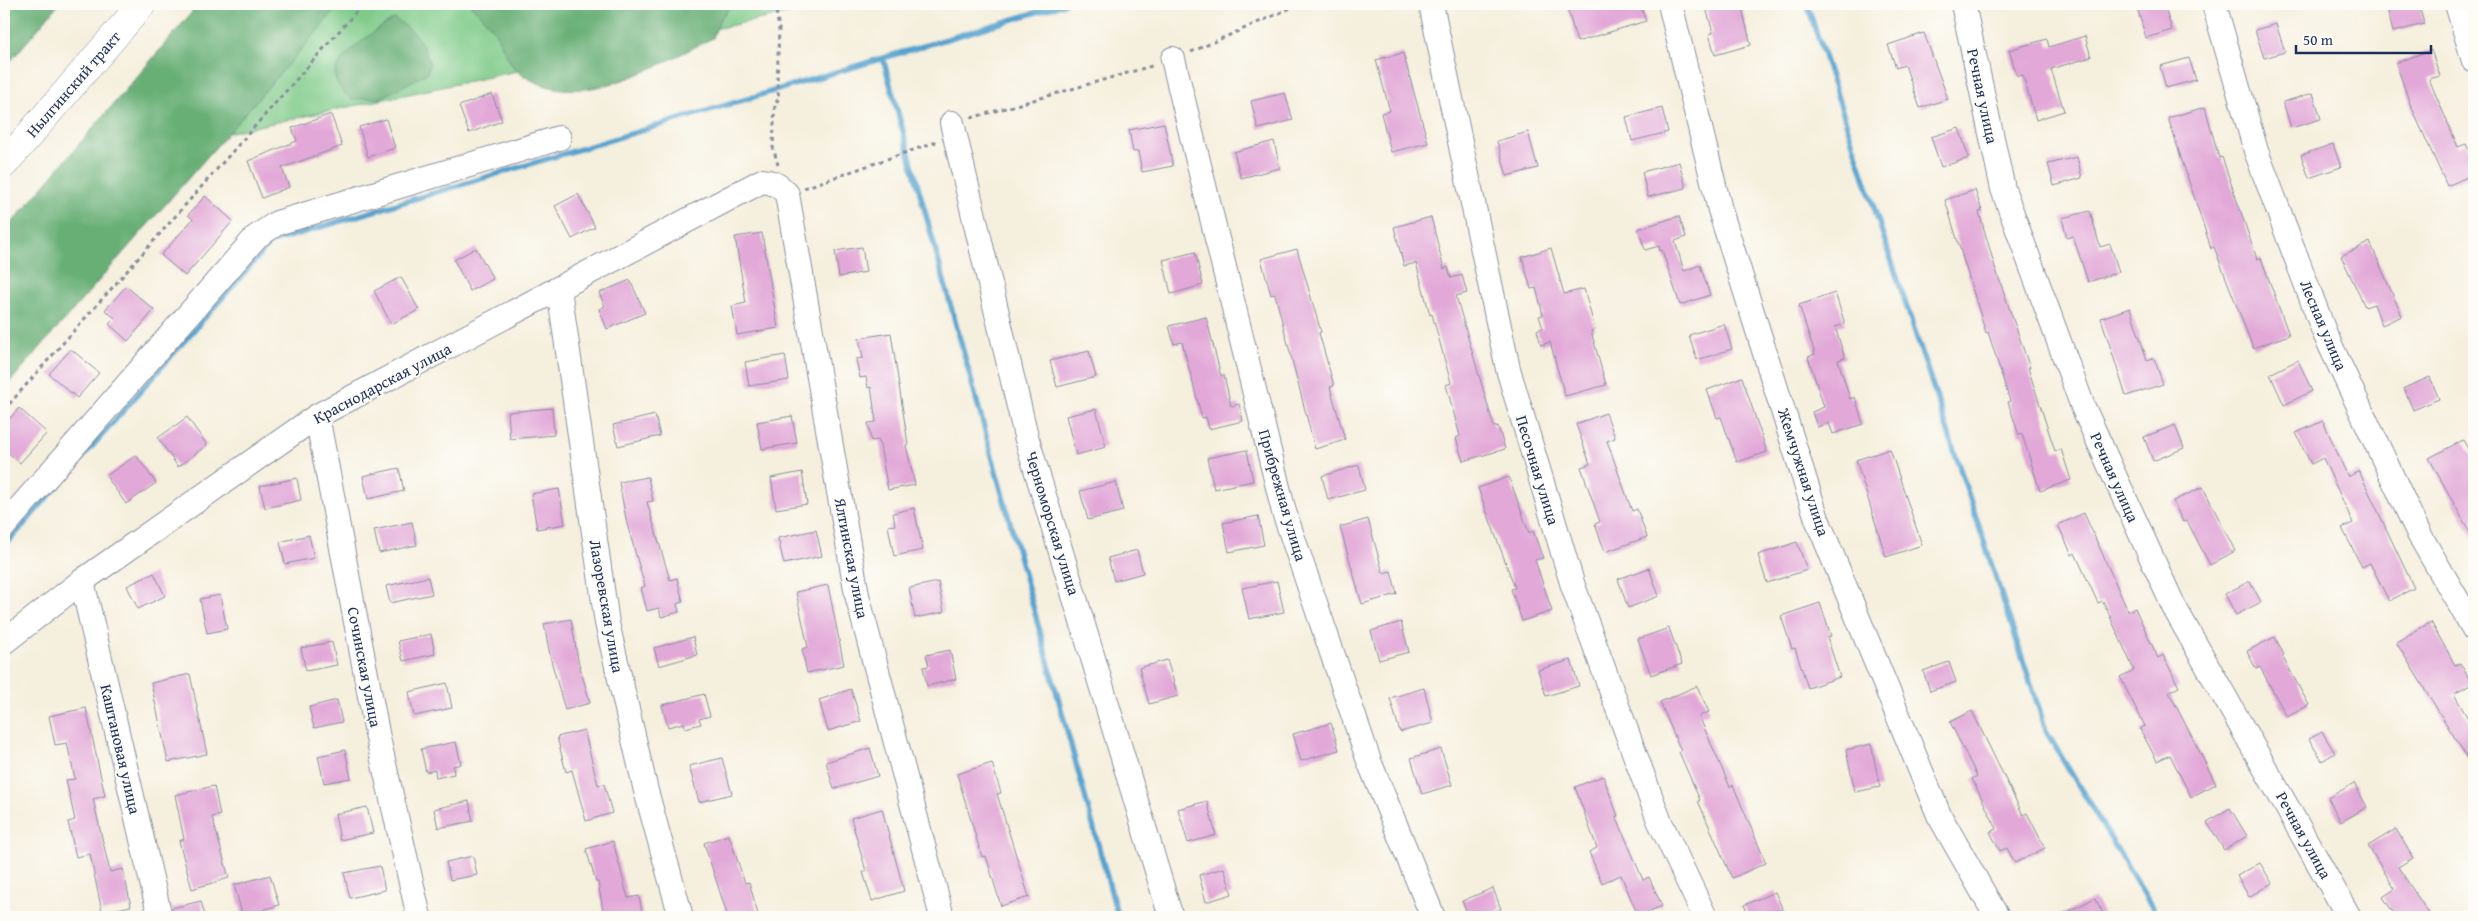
<svg xmlns="http://www.w3.org/2000/svg" width="2478" height="921" font-family="'Gentium Book Plus',serif">
<rect width="100%" height="100%" fill="#fdfcf7"/>
<filter id="ink" filterUnits="userSpaceOnUse"><feTurbulence type="fractalNoise" baseFrequency=".02" numOctaves="2"/><feDisplacementMap in="SourceGraphic" scale="10" xChannelSelector="R" yChannelSelector="G"/><feConvolveMatrix kernelMatrix="1 2 1 2 8 2 1 2 1" color-interpolation-filters="sRGB"/></filter>
<filter id="wash" filterUnits="userSpaceOnUse"><feTurbulence type="fractalNoise" baseFrequency=".0096" numOctaves="4" result="noise"/><feDisplacementMap in="SourceGraphic" scale="20" xChannelSelector="R" yChannelSelector="G"/><feGaussianBlur stdDeviation="1.12" result="paint"/><feColorMatrix in="noise" values="0 0 0 0 0 0 0 0 0 0 0 0 0 0 0 0 0 1.4 0 .05"/><feComposite in="paint" operator="in"/></filter>
<g filter="url(#wash)">
<rect width="100%" height="100%" fill="#f5efdd"/>
<path fill="#7fcb8a" stroke="#4d7d74" d="M340,4H832L226,133Z"/>
<path fill="#67af76" stroke="#416f6a" d="M4,4H59L4,69Z
M199,4H341L4,389V232Z
M469,4H732L719,21L713,38C657,65 581,115 521,74C507,64 503,45 495,32C488,22 478,12 469,4Z
M394,19C415,30 423,42 430,64L427,73L381,98L351,99C345,94 337,86 335,78C332,58 380,27 394,19Z"/>
<g fill="none" stroke-linecap="round" stroke-linejoin="round">
<path stroke="#56a3cf" stroke-width="5.5" d="M1064,4L883,58L1118,917
M1807,4L2047,733L2158,917
M4,547L271,242L883,58"/>
</g>
<g id="blocks">
<path fill="#e2a8d8" d="M1577,4H1640L1646,21L1577,42L1567,7Z
M1705,4H1741L1751,45L1715,55L1709,34L1713,33Z
M2136,4H2164L2172,30L2146,38Z
M2386,4H2419L2424,24L2393,32Z
M2276,24L2285,52L2264,58L2255,30Z
M1924,33L1948,99L1920,108L1905,65L1896,68L1888,45Z
M2085,36L2091,57L2051,69L2064,111L2036,120L2023,75L2017,76L2009,50L2047,39L2049,47Z
M2431,50L2440,76L2429,79L2458,147L2466,144L2474,162V174L2447,186L2410,104L2396,63Z
M1403,53L1428,143L1391,152L1381,113L1390,111L1376,60Z
M2189,58L2196,80L2166,88L2160,66Z
M1285,93L1293,120L1258,129L1251,101Z
M2313,93L2321,119L2291,128L2283,102Z
M492,94L502,121L469,133L459,106Z
M2205,107L2219,158L2222,157L2257,259L2261,258L2289,335L2253,348L2214,247L2211,248L2168,118Z
M1662,108L1668,132L1632,141L1626,117Z
M331,114L342,146L282,168L289,187L262,198L248,161L297,141L292,128Z
M386,119L395,148L368,157L359,127Z
M1164,123L1173,166L1142,172L1138,151L1133,152L1129,130Z
M1959,128L1969,158L1941,167L1931,137Z
M1528,132L1538,168L1507,176L1497,141Z
M1274,141L1280,168L1241,178L1234,152Z
M2333,144L2341,167L2309,178L2301,155Z
M2077,157L2082,178L2054,186L2048,164Z
M1679,162L1686,188L1648,197L1642,172Z
M1975,190L1982,211L1979,212L1995,267L2030,368H2028L2055,451L2061,449L2071,480L2040,491L2022,434L2019,435L2008,402L2010,401L1988,332L1986,333L1945,200Z
M578,194L595,227L572,239L555,206Z
M205,196L233,221L185,276L161,255L193,219L188,215Z
M2090,211L2100,247L2110,244L2119,272L2088,282L2073,236L2067,238L2062,218Z
M1679,216L1686,237L1675,241L1684,271L1700,265L1710,295L1680,305L1662,250L1660,251L1659,246L1645,250L1638,229Z
M1431,217L1444,269L1448,267L1451,278L1462,275L1467,293L1456,296L1494,427L1498,426L1505,449L1463,461L1456,438L1460,436L1446,385L1451,383L1432,314L1430,315L1416,263L1404,266L1394,227Z
M762,233L778,328L737,335L732,306L746,303L735,237Z
M2370,242L2402,316L2382,325L2374,304L2365,307L2341,256Z
M862,247L866,272L839,277L835,251Z
M476,248L493,279L470,291L454,260Z
M1551,248L1564,294L1584,289L1595,329L1591,331L1606,385L1565,396L1550,342L1541,345L1537,330L1543,328L1539,316L1543,315L1536,288L1531,289L1522,257Z
M1297,249L1321,332L1319,333L1334,386L1330,387L1345,440L1315,449L1275,294L1271,295L1261,259Z
M1195,252L1203,285L1171,294L1163,260Z
M401,277L419,310L391,324L374,291Z
M630,280L645,313L607,329L599,309L605,306L599,293Z
M126,286L154,310L128,341L109,324L115,318L105,310Z
M1835,293L1845,324L1835,327L1845,358L1838,360L1850,399L1855,397L1863,424L1833,434L1829,423L1817,427L1812,412L1824,407L1808,357L1815,354L1799,305Z
M2130,308L2147,360L2154,358L2163,384L2126,396L2101,318Z
M1206,317L1221,376L1224,375L1231,406L1239,404L1243,421L1209,429L1206,417L1202,418L1182,342L1174,344L1169,326Z
M1724,324L1732,349L1697,360L1689,335Z
M891,333L908,444L906,445L915,485L888,490L879,440L871,441L868,423L876,422L871,387L868,388L866,377L860,378L856,359L863,358L859,338Z
M71,349L99,373L77,398L49,374Z
M1089,351L1096,377L1057,387L1050,361Z
M785,355L789,380L749,386L745,362Z
M2298,360L2312,391L2284,405L2270,374Z
M1742,377L1767,452L1737,462L1721,417L1717,418L1707,390Z
M2430,377L2439,399L2413,410L2404,388Z
M19,408L47,433L20,463L4,449V425Z
M552,408L554,435L510,439L508,412Z
M1096,409L1106,447L1076,455L1066,416Z
M1606,413L1615,438L1607,441L1632,511L1637,509L1647,537L1605,552L1595,524L1600,522L1581,467L1590,464L1576,424Z
M655,415L660,436L618,446L613,425Z
M792,416L797,443L762,449L757,422Z
M187,417L207,445L178,467L158,438Z
M2323,421L2348,477L2359,471L2414,588L2389,601L2370,563L2362,567L2342,528L2353,523L2323,458L2311,464L2296,433Z
M2175,425L2184,448L2153,461L2144,437Z
M2463,440L2474,460V540L2429,458Z
M1890,449L1922,545L1886,557L1856,460Z
M1247,450L1253,481L1214,489L1207,458Z
M136,455L156,483L126,504L106,476Z
M1359,465L1365,490L1328,500L1322,476Z
M399,468L404,491L368,499L363,476Z
M802,472L807,504L776,509L771,478Z
M648,477L653,501L647,502L670,580L677,578L683,602L677,604L679,612L661,617L659,608L647,611L641,588L645,586L627,524L619,482Z
M1509,477L1529,533L1533,531L1543,558L1535,560L1552,611L1522,621L1511,589L1515,588L1478,488Z
M297,478L301,500L265,508L260,486Z
M1116,482L1123,511L1088,520L1080,491Z
M2203,487L2235,551L2210,565L2187,521L2183,522L2173,501Z
M559,489L565,524L537,529L531,494Z
M914,508L923,550L894,556L888,526L895,525L893,513Z
M2084,513L2128,611L2135,608L2158,658L2163,655L2179,687L2169,692L2216,784L2191,797L2170,755L2157,761L2140,729L2145,726L2120,677L2134,670L2103,601L2098,603L2075,553L2072,555L2058,525Z
M1258,516L1264,545L1229,552L1223,523Z
M1368,519L1383,573L1391,571L1397,594L1362,604L1340,527Z
M412,522L417,545L379,553L374,530Z
M816,530L822,556L784,564L778,538Z
M309,535L314,558L285,564L280,542Z
M1797,542L1807,570L1767,583L1758,555Z
M1137,550L1143,573L1114,581L1108,558Z
M1649,568L1659,596L1628,608L1618,579Z
M154,573L165,596L138,609L127,586Z
M428,577L432,594L390,603L386,586Z
M1277,581L1284,612L1249,619L1242,588Z
M2250,581L2261,602L2236,615L2225,594Z
M938,582L944,612L915,618L909,588Z
M828,585L844,665L807,673L802,649L808,647L796,592Z
M220,595L227,629L207,633L200,599Z
M1820,603L1831,636L1827,637L1840,677L1808,688L1795,648L1792,649L1781,616Z
M571,619L578,660L590,703L565,710L551,660L544,624Z
M1401,622L1409,652L1379,660L1371,631Z
M2431,622L2455,665L2460,663L2472,684L2454,694L2474,729V769L2396,642Z
M1669,628L1682,664L1651,675L1638,639Z
M431,634L435,654L403,661L398,641Z
M693,637L697,655L659,666L654,648Z
M2275,637L2284,655L2282,656L2309,705L2287,717L2260,667L2256,669L2247,651Z
M332,642L337,665L306,671L301,648Z
M950,650L956,679L927,686L923,667L929,666L926,655Z
M1167,660L1178,696L1149,704L1139,668Z
M1571,660L1579,686L1546,696L1538,670Z
M1949,662L1956,682L1930,691L1923,671Z
M190,674L207,754L168,762L151,683Z
M447,683L452,708L414,716L409,692Z
M1697,686L1709,712L1699,716L1730,787L1733,785L1766,863L1732,878L1698,801L1700,800L1679,752L1681,751L1660,702Z
M1424,688L1433,723L1400,732L1390,698Z
M851,689L861,721L828,731L819,700Z
M704,694L710,716L699,719L701,724L685,728L684,723L668,727L662,705Z
M337,700L342,722L314,728L309,707Z
M86,708L105,796L93,799L110,872L123,869L131,906L102,912L90,854L76,857L68,822L75,820L66,780L75,779L67,743L55,745L49,716Z
M1972,711L2023,815L2027,813L2045,848L2015,863L2007,848L2000,851L1990,832L1997,829L1972,779L1977,776L1950,722Z
M1331,723L1339,750L1301,761L1293,734Z
M584,730L598,785L604,784L612,813L586,821L572,770L566,772L557,737Z
M2322,732L2335,753L2322,761L2309,739Z
M456,742L461,764L453,766L454,774L436,778L435,770L426,772L421,749Z
M1871,744L1880,787L1855,792L1846,750Z
M870,748L878,776L834,789L826,762Z
M1441,749L1452,785L1422,794L1411,758Z
M345,750L351,778L324,783L318,756Z
M722,758L732,794L699,802L689,766Z
M992,763L1001,793L997,794L1029,897L1001,906L986,856L982,857L957,774Z
M1603,776L1618,816H1616L1643,880L1649,877L1662,906L1638,916L1621,875L1602,883L1589,852L1597,848L1575,787Z
M2354,783L2367,807L2341,822L2328,798Z
M214,786L220,815L212,817L229,878L192,889L179,841L184,839L175,795Z
M469,801L473,821L438,828L434,809Z
M1207,801L1216,835L1188,843L1178,809Z
M367,807L373,833L340,840L335,814Z
M2230,808L2247,836L2224,850L2207,822Z
M882,809L904,891L872,901L863,872L866,871L851,818Z
M2396,829L2413,858L2398,867L2431,917H2396L2383,897L2395,889L2368,846Z
M729,835L745,883L749,882L758,914L747,917H728L704,843Z
M613,841L628,898L639,896L643,917H604L598,882H596L586,849Z
M473,856L477,875L450,880L446,862Z
M2260,863L2272,883L2249,897L2237,876Z
M380,866L385,890L350,898L344,873Z
M1224,868L1232,894L1206,902L1199,875Z
M270,875L279,905L263,910L265,917H243L234,885Z
M1493,888L1501,909L1481,917H1469L1462,901Z
M1775,892L1786,917H1749L1744,905Z
M2095,898L2105,917H2057Z
M201,901L205,917H173L172,908Z"/>
</g>
</g>
<g filter="url(#ink)">
<use href="#blocks" fill-opacity="0" stroke="#888f9e" stroke-width="1"/>
<g fill="none" stroke-linecap="round" stroke-linejoin="round">
<defs>
<path id="minor" d="M1431,4L1508,369L1573,586L1659,820L1705,917
M1670,4L1720,210L1817,519L1939,815L1997,917
M1963,4L2003,189L2083,407L2174,607L2349,917
M2214,4L2256,151L2325,334L2419,534L2474,629
M2457,4L2474,61
M1173,59L1284,512L1369,761L1433,917
M952,123L1026,436L1171,917
M559,289L607,623L646,791L681,917
M317,416L378,738L419,917
M4,526L256,237L277,223L559,138
M82,581L160,917
M4,642L82,581L317,416L762,181C773,182 779,185 787,194L857,595L942,917"/>
<path id="major" d="M4,164L142,4"/>
</defs>
<use href="#minor" stroke="#888f9e" stroke-width="26"/>
<use href="#major" stroke="#888f9e" stroke-width="29"/>
<path stroke="#888f9e" stroke-width="3" stroke-dasharray="4 4" stroke-linecap="butt" d="M775,4L779,29L777,83L779,99L775,103L773,147L778,165
M1191,52L1300,4
M971,118L1155,65
M804,188L936,142
M4,410L363,4"/>
<use href="#minor" stroke="#fff" stroke-width="24"/>
<use href="#major" stroke="#fff" stroke-width="28"/>
</g>
</g>
<g text-anchor="middle" stroke-width="4" stroke-linejoin="round" paint-order="stroke">
<g font-size="16" fill="#1b2f5e" stroke="#fdfcf7">
<text transform="translate(73 84) rotate(-49)" y="6">Нылгинский тракт</text>
<text transform="translate(1983 96) rotate(78)" y="6">Речная улица</text>
<text transform="translate(2324 325) rotate(67)" y="6">Лесная улица</text>
<text transform="translate(382 383) rotate(-28)" y="6">Краснодарская улица</text>
<text transform="translate(1538 470) rotate(73)" y="6">Песочная улица</text>
<text transform="translate(1804 472) rotate(72)" y="6">Жемчужная улица</text>
<text transform="translate(2115 477) rotate(66)" y="6">Речная улица</text>
<text transform="translate(1283 495) rotate(74)" y="6">Прибрежная улица</text>
<text transform="translate(1053 523) rotate(73)" y="6">Черноморская улица</text>
<text transform="translate(852 558) rotate(79)" y="6">Ялтинская улица</text>
<text transform="translate(607 606) rotate(80)" y="6">Лазоревская улица</text>
<text transform="translate(365 667) rotate(79)" y="6">Сочинская улица</text>
<text transform="translate(121 749) rotate(77)" y="6">Каштановая улица</text>
<text transform="translate(2304 835) rotate(61)" y="6">Речная улица</text>
</g>
</g>
<rect width="2478" height="921" fill="none" stroke="#fdfcf7" stroke-width="20"/>
<path d="M2296 45v8h135v-8" fill="none" stroke="#1b2f5e" stroke-width="2.5"/>
<text x="2303" y="45" font-size="15" fill="#1b2f5e" stroke="#fdfcf7" stroke-width="4" paint-order="stroke">50 m</text>
</svg>
